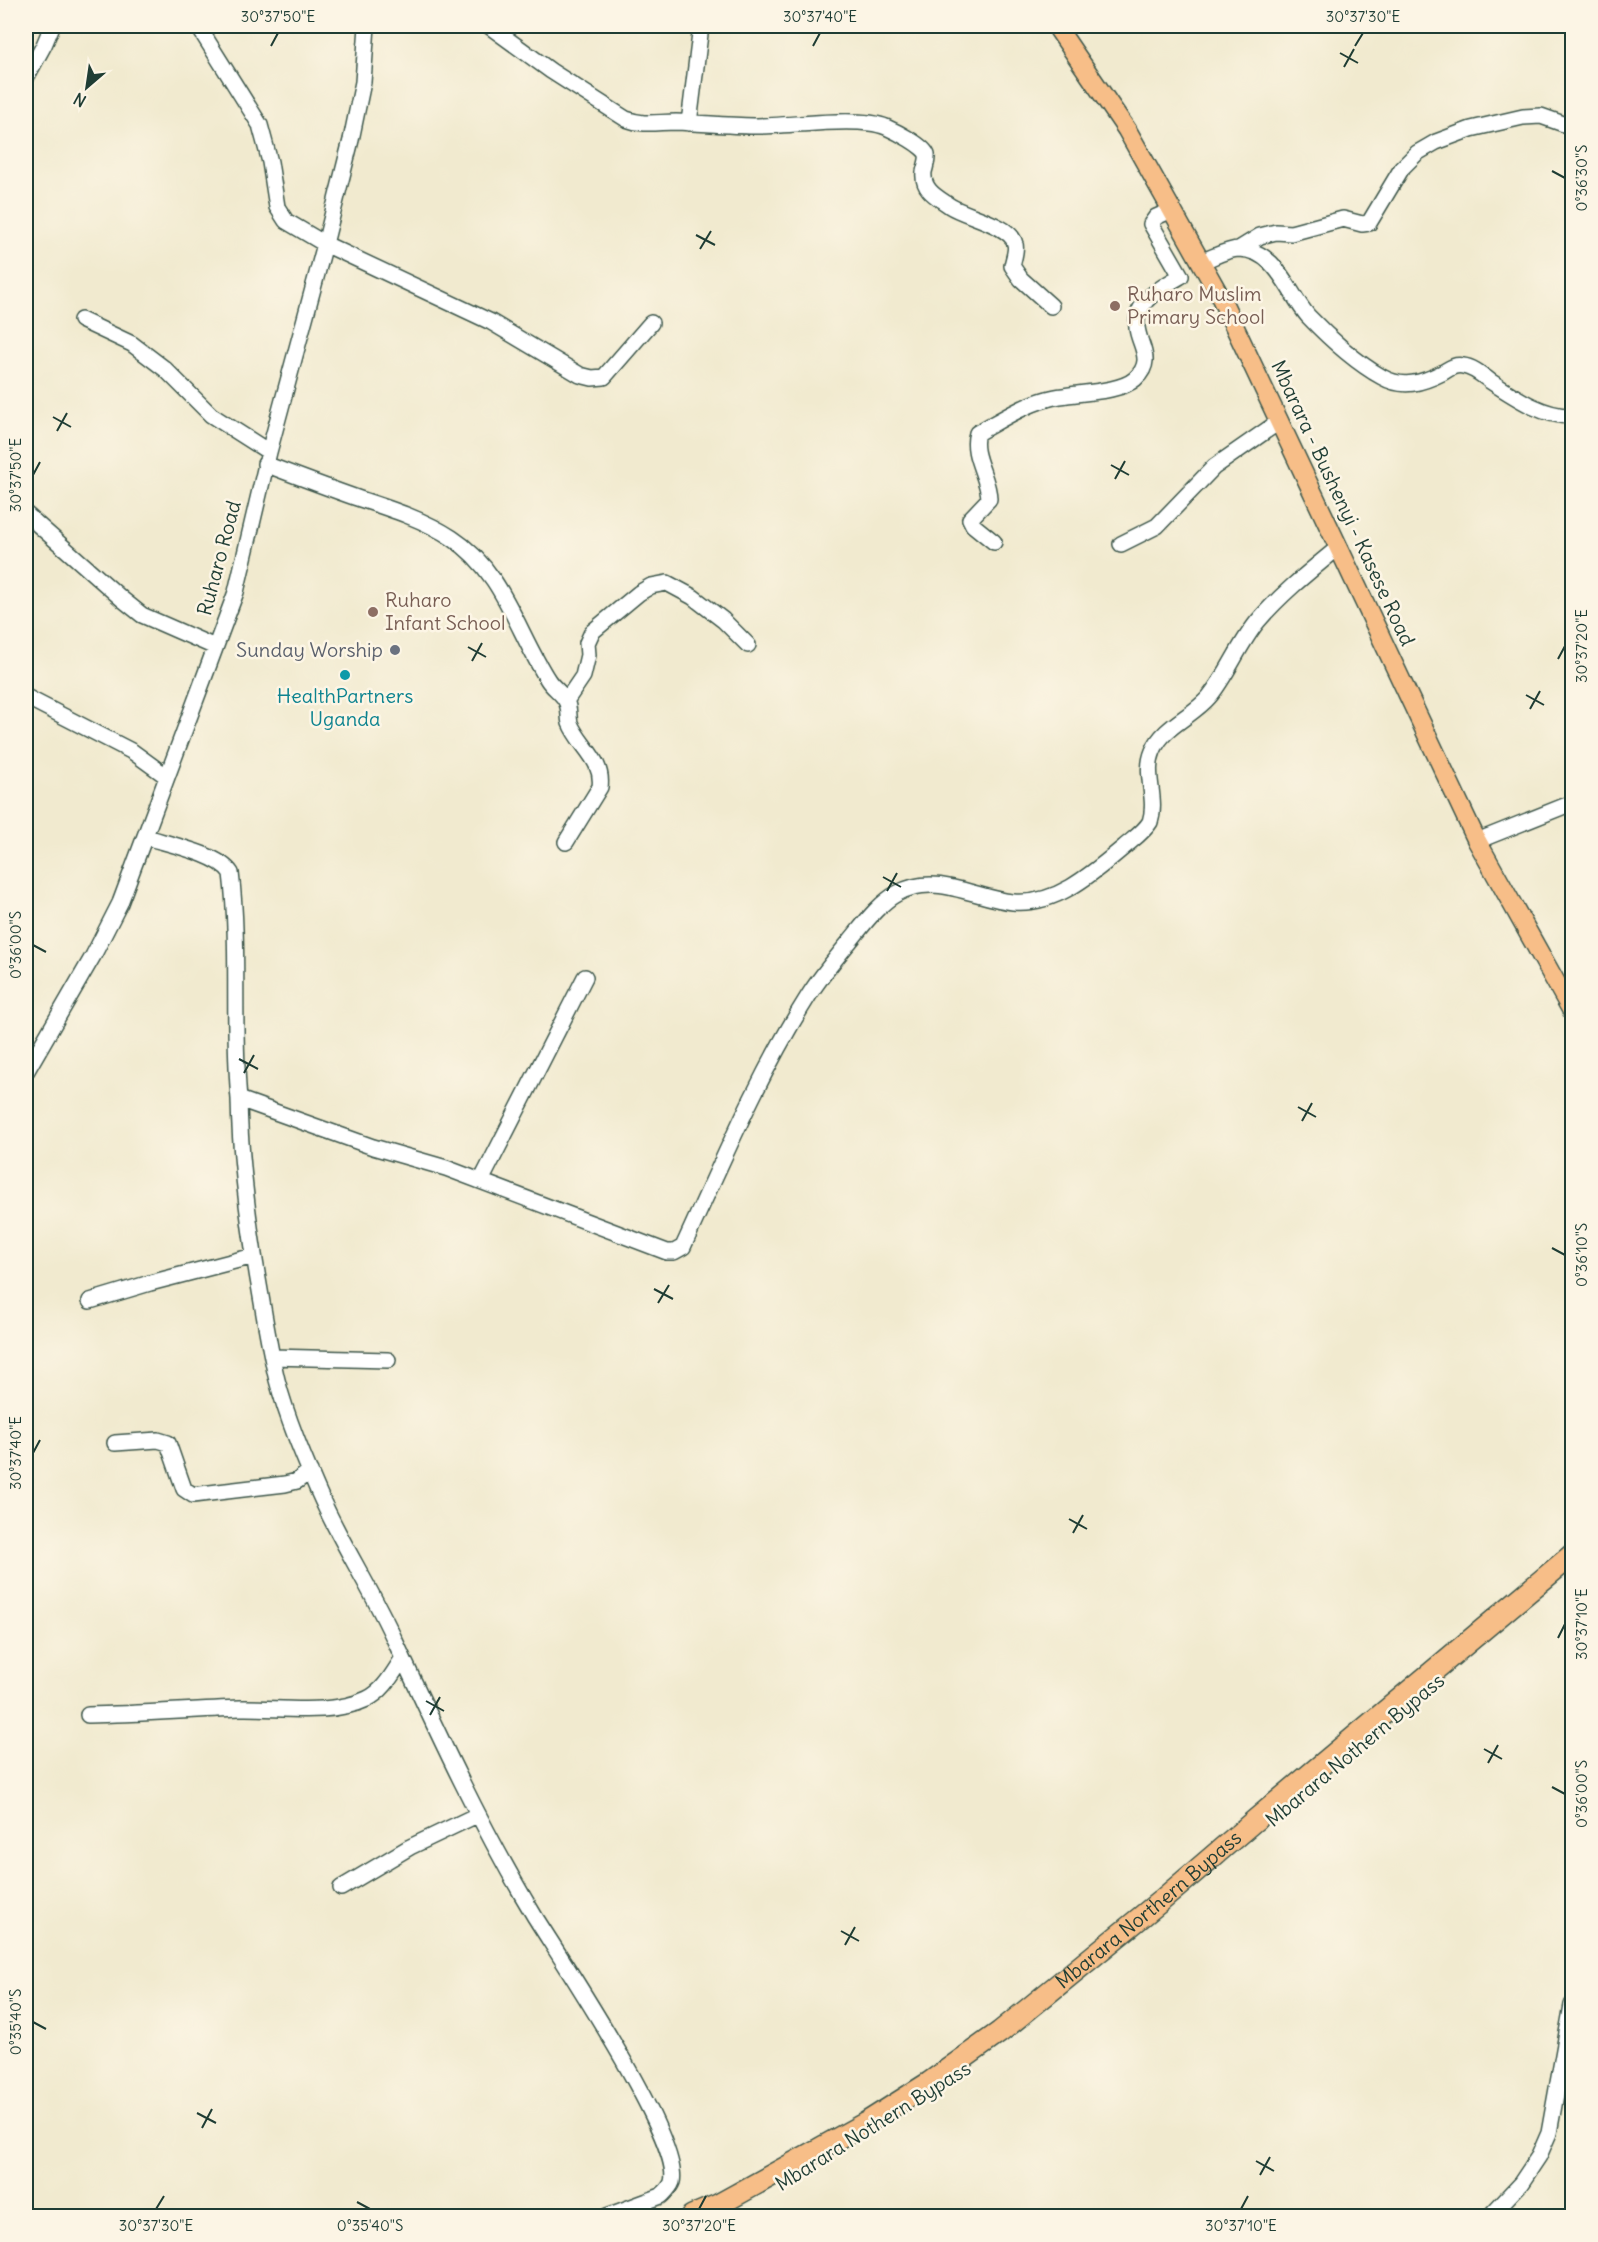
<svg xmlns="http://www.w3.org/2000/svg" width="1598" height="2242" font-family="Delius,sans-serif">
<rect width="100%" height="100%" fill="#fcf5e5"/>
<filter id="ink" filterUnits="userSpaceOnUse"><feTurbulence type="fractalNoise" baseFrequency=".0167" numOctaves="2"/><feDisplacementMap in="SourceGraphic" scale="12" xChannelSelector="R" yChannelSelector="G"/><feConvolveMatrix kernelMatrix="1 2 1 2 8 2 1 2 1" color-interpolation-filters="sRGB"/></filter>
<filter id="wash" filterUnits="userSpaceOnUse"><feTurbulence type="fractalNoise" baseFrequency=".008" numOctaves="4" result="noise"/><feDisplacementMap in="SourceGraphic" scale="24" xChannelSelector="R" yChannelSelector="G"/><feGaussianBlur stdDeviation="1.35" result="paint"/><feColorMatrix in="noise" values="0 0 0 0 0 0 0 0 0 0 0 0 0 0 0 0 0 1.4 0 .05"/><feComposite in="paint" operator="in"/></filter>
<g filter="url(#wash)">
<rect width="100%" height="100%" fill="#f1eacf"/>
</g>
<g filter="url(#ink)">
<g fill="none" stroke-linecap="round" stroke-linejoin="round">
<defs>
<path id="minor" d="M198,26L260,125L270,162L277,207L286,221L325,244L491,322L580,375L592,378L604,377L651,323
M489,26L551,71L626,119C644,126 657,122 676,122C702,123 728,126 754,126C786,127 859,115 886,127C895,131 925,146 927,155C928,160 925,167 924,172C922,190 937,197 950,206C965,216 1012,225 1015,244C1017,250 1013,260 1012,266L1021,279L1051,306
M26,78L44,45L52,26
M689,123L701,26
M1239,249L1260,236L1276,232L1291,233L1343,219L1362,224L1369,223L1402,168L1417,153L1436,142L1471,129L1523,117L1541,116L1572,127
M1200,262C1212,258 1227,249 1239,249C1277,250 1288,293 1308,316C1328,337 1357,363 1382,377C1403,389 1422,383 1442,373C1449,369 1454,364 1463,366C1473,367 1482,375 1490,381C1515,397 1543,417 1572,416
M81,320L132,344L165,369L211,415L269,452
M265,464C297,476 328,488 360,499C391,509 425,520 452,538C503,571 517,632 548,680C553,688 562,693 566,701C570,708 568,716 570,723C579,746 604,760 600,787L566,842
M26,514L122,599L142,615L215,647
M994,542L973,525L970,519L989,499C989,477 970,455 977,433C999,421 1022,406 1047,399C1070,392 1118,394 1135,379C1158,358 1134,342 1137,320C1139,299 1165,285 1181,276L1151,224L1156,217L1172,210
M1121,544L1157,526L1214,467L1280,421
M26,697L133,752L166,776
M566,701L583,676L588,655L587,643L592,632L639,593L651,586L667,583L693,597L723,620L748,645
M146,837C168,844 219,854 231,873C240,948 232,1024 239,1099L373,1147L446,1168L667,1252H674L683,1247C722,1162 759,1074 809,995C821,976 836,958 850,941C864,924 879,903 898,893C936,872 974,898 1013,902C1056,906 1093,873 1124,847C1133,839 1144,832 1150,822C1158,798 1143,774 1153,751C1163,726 1192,717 1209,697C1228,674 1239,644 1258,621C1282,593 1311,570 1339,547
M1477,841L1572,803
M26,1072L93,956L120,903L236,592L269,452L325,244L351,140L363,82L367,26
M239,1099C240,1160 248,1220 258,1279C264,1313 269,1347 277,1380C287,1418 303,1456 319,1493C341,1544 373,1591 396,1643C439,1736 482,1829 535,1917C561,1959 683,2141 672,2182C670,2188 665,2192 661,2196L607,2216
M481,1181L585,977
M90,1301L150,1283L254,1256
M272,1357L388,1360
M115,1443L158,1440L168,1443L184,1489L193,1495L285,1484L297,1481L310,1471
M88,1715C139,1714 189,1710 240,1708C279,1707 331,1716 367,1699C384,1691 393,1673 403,1658
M341,1888L410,1847L477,1815
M1490,2216L1521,2183L1539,2156L1549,2133L1572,2005"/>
<path id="major" d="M1056,26L1127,130L1221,298L1477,841L1572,1011"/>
<g id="highway">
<path id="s1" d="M692,2216L718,2205L866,2123L929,2083L1000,2032L1162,1900L1253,1822L1572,1555"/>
</g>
</defs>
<use href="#minor" stroke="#3e574b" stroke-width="18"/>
<use href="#major" stroke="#3e574b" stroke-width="21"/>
<use href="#highway" stroke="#3e574b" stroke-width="24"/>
<use href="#minor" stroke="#fff" stroke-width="15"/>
<use href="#major" stroke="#f7be88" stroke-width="18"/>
<use href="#highway" stroke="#f7be88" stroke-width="21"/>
</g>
</g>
<path fill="none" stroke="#1f3d34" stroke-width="2" d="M271,46L278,33M813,46L820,33M1355,46L1363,33M1340,53L1358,63M1344,67L1354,49M1552,171L1565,178M696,235L715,245M700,249L711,231M53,417L71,427M57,431L67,413M1111,465L1129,475M33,475L40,462M1115,479L1125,461M468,647L486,657M1558,659L1565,646M472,661L482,643M1526,695L1544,705M1530,709L1540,691M883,877L901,887M887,891L897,873M33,945L46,952M239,1059L258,1069M244,1073L254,1055M1298,1107L1316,1117M1302,1121L1312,1103M1552,1248L1565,1255M654,1289L673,1299M658,1303L669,1285M33,1453L40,1440M1069,1519L1087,1529M1073,1533L1083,1515M1558,1638L1565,1624M426,1701L444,1711M430,1715L440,1697M1484,1749L1502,1759M1488,1763L1498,1745M1552,1787L1565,1794M841,1931L859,1941M845,1945L855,1927M33,2022L46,2029M197,2113L216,2123M202,2128L212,2109M1256,2161L1274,2171M1260,2175L1270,2157M357,2202L370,2209M156,2209L164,2196M699,2209L706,2196M1241,2209L1248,2196"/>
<g fill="#8d6e63" stroke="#fcf5e5" stroke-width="2">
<circle cx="1115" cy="306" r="6"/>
<circle cx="373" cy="612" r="6"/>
</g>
<circle fill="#6b7280" stroke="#fcf5e5" stroke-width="2" cx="395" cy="650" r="6"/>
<circle fill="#0f9aa8" stroke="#fcf5e5" stroke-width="2" cx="345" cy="675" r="6"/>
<g text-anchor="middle" stroke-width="5" stroke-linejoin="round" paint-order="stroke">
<g font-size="20" fill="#785e54" stroke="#fcf5e5" text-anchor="start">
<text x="1127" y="301">Ruharo Muslim<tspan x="1127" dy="23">Primary School</tspan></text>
<text x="385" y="607">Ruharo<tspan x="385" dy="23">Infant School</tspan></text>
</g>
<g font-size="20" fill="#1f3d34" stroke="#fcf5e5">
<text transform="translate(1343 503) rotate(65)" y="7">Mbarara - Bushenyi - Kasese Road</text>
<text transform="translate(219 558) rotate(-75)" y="7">Ruharo Road</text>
<text transform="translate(1355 1750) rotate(-40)" y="7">Mbarara Nothern Bypass</text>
<text dy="7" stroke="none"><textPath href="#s1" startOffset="552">Mbarara Northern Bypass</textPath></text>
<text transform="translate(873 2126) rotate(-32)" y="7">Mbarara Nothern Bypass</text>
</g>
<g font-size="20" fill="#5b616d" stroke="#fcf5e5" text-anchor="end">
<text x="383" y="657">Sunday Worship</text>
</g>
<g font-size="20" fill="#0d838f" stroke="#fcf5e5">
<text x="345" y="703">HealthPartners<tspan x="345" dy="23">Uganda</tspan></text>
</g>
</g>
<rect width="1598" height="2242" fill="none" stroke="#fcf5e5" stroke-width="66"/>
<g transform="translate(87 87) rotate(209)" stroke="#fcf5e5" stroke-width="4.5" paint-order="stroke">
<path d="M0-4.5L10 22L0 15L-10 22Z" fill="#1f3d34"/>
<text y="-9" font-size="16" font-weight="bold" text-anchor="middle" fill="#1f3d34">N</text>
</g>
<rect x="33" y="33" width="1532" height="2176" fill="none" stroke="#1f3d34" stroke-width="2"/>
<g font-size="15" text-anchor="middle" fill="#1f3d34">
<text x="278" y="22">30°37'50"E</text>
<text x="820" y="22">30°37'40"E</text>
<text x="1363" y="22">30°37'30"E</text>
<text transform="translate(1582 178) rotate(-90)" y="5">0°36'30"S</text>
<text transform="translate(16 475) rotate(-90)" y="5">30°37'50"E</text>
<text transform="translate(1582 646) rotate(-90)" y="5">30°37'20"E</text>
<text transform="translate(16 945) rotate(-90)" y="5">0°36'00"S</text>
<text transform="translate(1582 1255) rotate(-90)" y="5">0°36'10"S</text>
<text transform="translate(16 1453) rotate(-90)" y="5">30°37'40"E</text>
<text transform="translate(1582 1624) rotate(-90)" y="5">30°37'10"E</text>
<text transform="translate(1582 1794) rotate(-90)" y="5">0°36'00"S</text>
<text transform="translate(16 2022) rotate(-90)" y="5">0°35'40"S</text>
<text x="156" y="2231">30°37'30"E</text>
<text x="370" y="2231">0°35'40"S</text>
<text x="699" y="2231">30°37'20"E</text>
<text x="1241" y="2231">30°37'10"E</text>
</g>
</svg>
